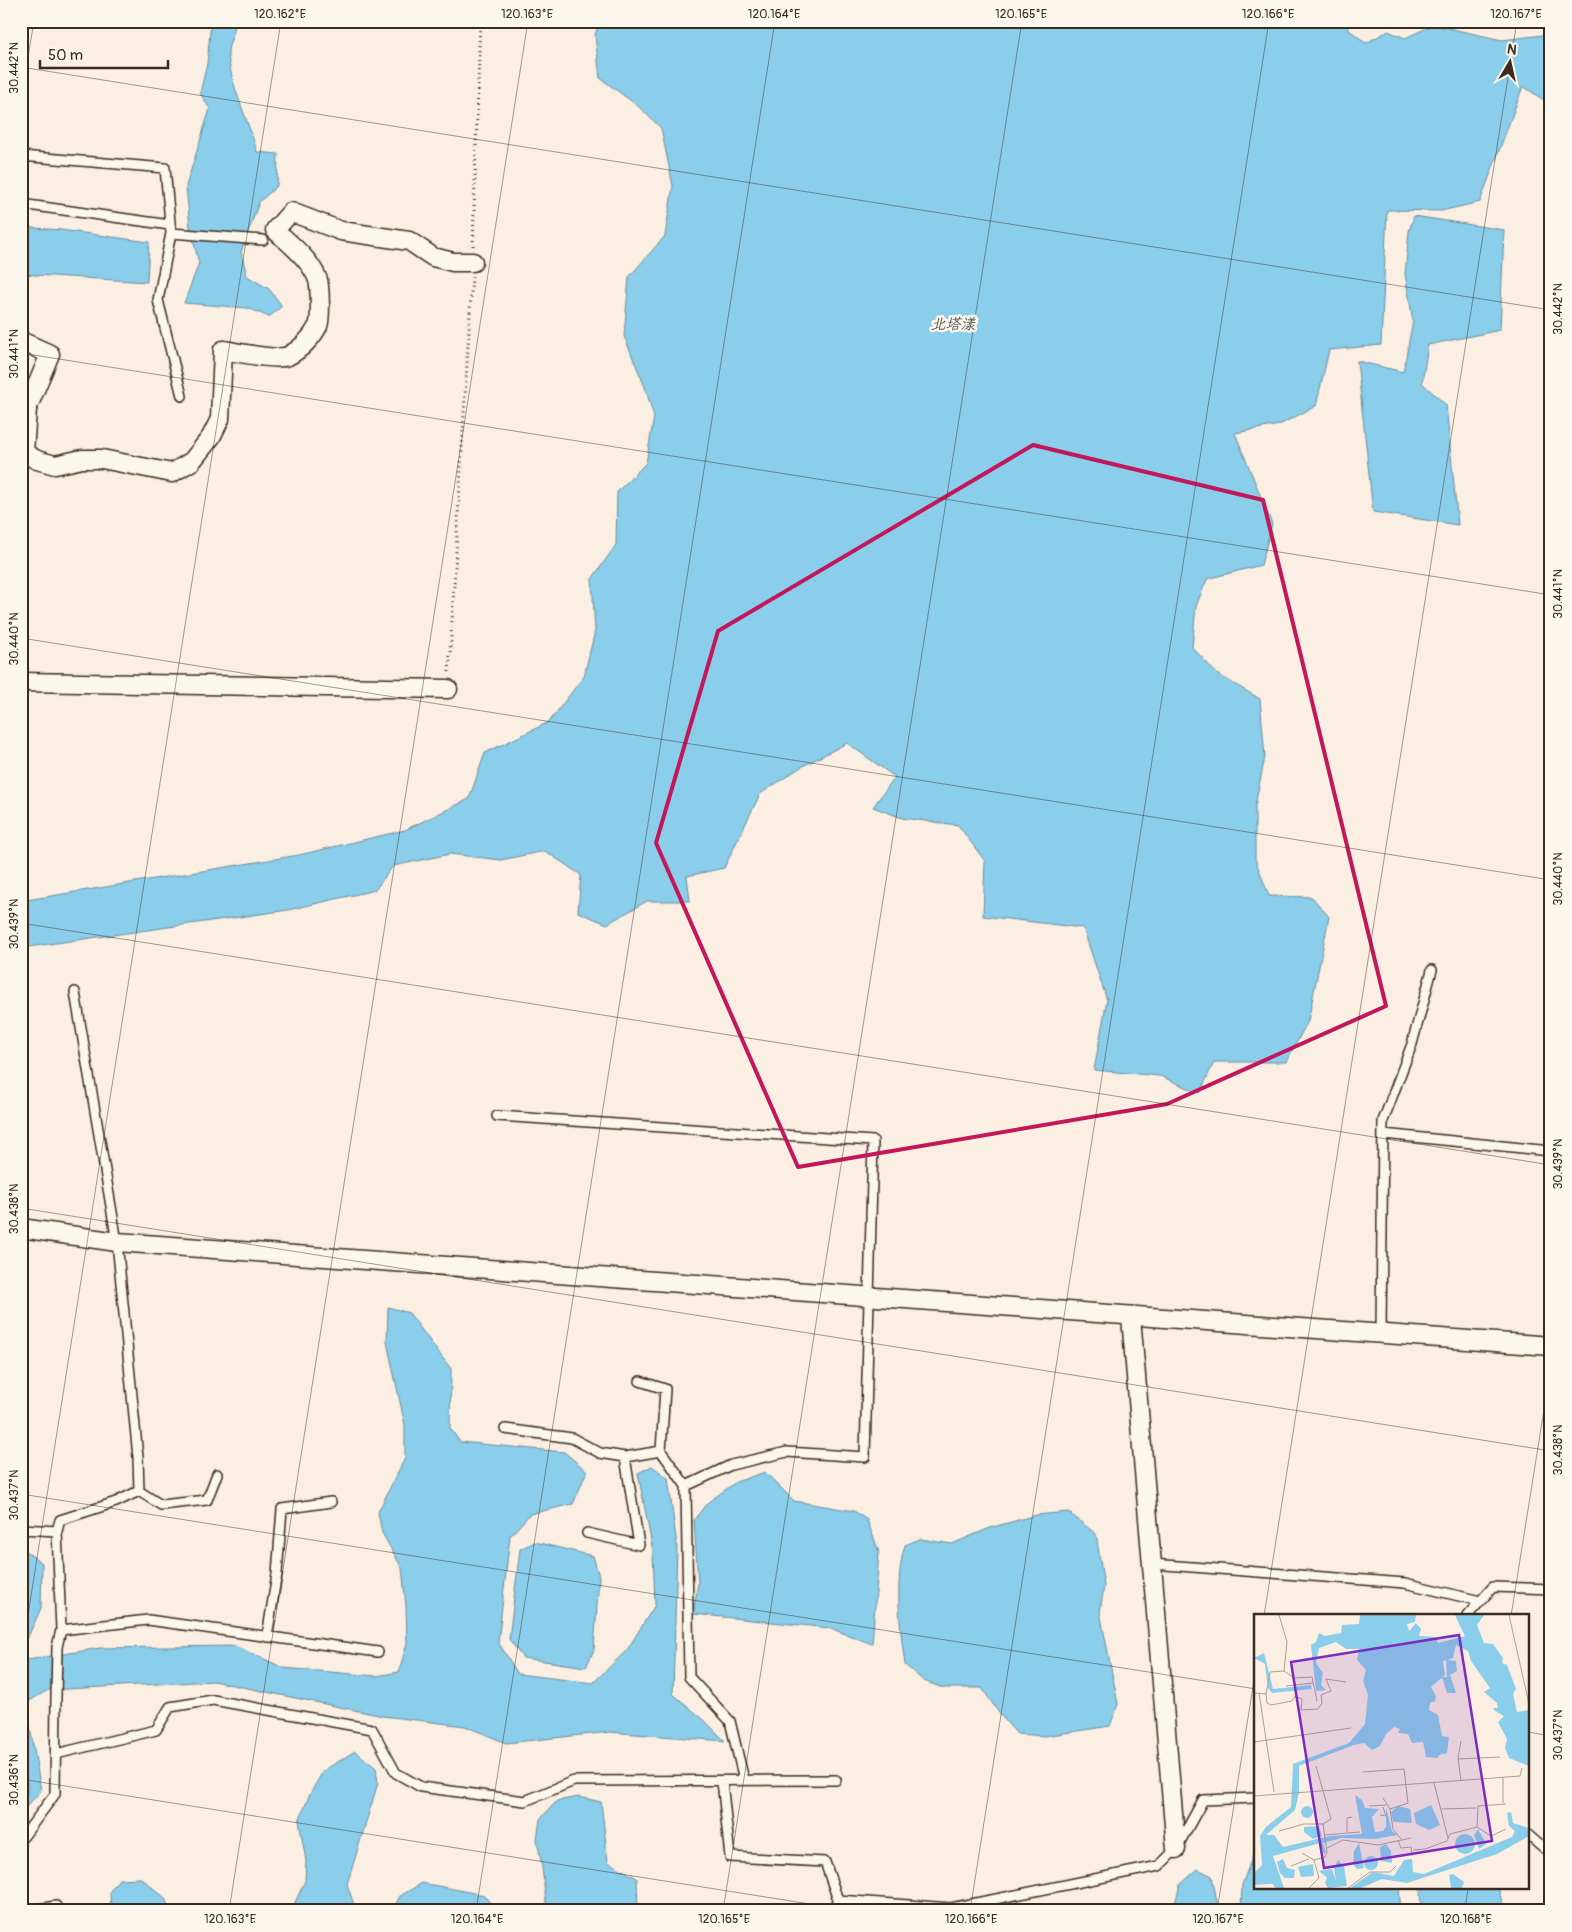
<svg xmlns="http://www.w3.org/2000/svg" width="1572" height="1932" font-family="Pangolin,'LXGW WenKai TC',sans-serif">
<rect width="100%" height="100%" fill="#fbeee2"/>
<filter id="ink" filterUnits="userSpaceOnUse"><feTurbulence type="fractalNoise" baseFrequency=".02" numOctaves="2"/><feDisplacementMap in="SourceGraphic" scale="10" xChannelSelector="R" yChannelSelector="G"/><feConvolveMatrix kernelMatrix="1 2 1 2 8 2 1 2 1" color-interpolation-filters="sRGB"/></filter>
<g filter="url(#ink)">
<path fill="#8aceeb" stroke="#6a8c99" d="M211,21H235C236,33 227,44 228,55C232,90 248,119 257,152L278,154L277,186L259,202L241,252L247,276L269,289L282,306L269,317L248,308L184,303L199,263L190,227L186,186L210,109L200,93L207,64Z
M600,21H1355L1348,29L1366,43L1388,31L1405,38L1434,25L1502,40L1551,34V105L1523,86L1480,202L1441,211L1387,210L1381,345L1329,350L1316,406L1279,425L1235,433L1272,524L1261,565L1207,579L1196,606L1192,647L1217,674L1260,699L1265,757L1255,805V859L1269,896L1312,897L1329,917L1308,1021L1286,1062H1214L1200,1093L1160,1076L1094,1070L1107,1000L1083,928L983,916L985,861L958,825L902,818L873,807L895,777L847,743L801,767L760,794L724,868L687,876L690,901H647L607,924L578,912L581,875L545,851L501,860L450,854L393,866L375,890L288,910L21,948V901L299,855L405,830L469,799L485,753L549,722L584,676L595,631L592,579L616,545L617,492L646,463L654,417L645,387L624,336L629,277L665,236L673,186L661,128L638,106L600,78L595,35Z
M1414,216L1504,230L1500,330L1428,345L1422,383L1446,405L1458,525L1373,512L1357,361L1403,372L1413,321L1405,274L1409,231Z
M21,227L61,230L149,242L147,282L21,274Z
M388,1307L409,1313L451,1369L450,1428L460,1442L564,1452L587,1471L573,1504L530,1514L510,1536L498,1642L518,1674L593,1683L627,1650L655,1605L653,1551L638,1473L652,1466L668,1478L677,1546L673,1694L703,1719L725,1741L610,1732L506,1743L465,1726L383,1716L213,1681L48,1690L26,1703L41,1791L24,1809L28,1787L21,1750V1661L100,1648L235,1646L284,1668L376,1676L399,1672L407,1643L406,1606L402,1568L382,1533L378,1512L405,1458V1425L387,1342Z
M765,1472L794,1501L854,1511L867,1520L879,1552L872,1644L830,1628L693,1614L698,1583L694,1520L707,1503L736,1482Z
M1068,1512L1096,1534L1104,1586L1100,1612L1118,1704L1110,1726L1045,1736L1017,1734L1001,1716L982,1688H943L924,1681L905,1665C900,1626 894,1583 905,1545L920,1539L952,1544L990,1528L1036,1515Z
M535,1542L593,1556L599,1576L594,1650L586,1667L523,1658L509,1639L520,1549Z
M21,1548L42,1563L41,1608L28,1637L21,1638Z
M355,1751L376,1768L378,1783L347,1884L356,1911H291L305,1881L306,1861L299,1821L309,1796L323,1771Z
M579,1797L601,1802L608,1862L637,1878L638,1911H547L542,1867L537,1839L540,1819L557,1801Z
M1256,1846V1888H1399L1401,1911H1241L1242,1885Z
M1198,1869L1212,1876L1219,1911H1173L1180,1885Z
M141,1878L165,1898L170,1911H111L110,1891L119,1879Z
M422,1883L484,1895L496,1911H392L400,1896Z
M1420,1888H1498L1505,1911H1421Z"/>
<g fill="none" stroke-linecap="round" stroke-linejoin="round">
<defs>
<path id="service" d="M21,156L165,168L171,233L158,300L182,396
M21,206L28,205L170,225
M171,233L263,240
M497,1116L873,1141L865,1457L787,1452L731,1465L686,1486
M1383,1134L1551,1151
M1381,1335L1383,1121L1412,1044L1432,970
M640,1381L665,1389L661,1451L686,1486L689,1677L730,1721L744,1780
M505,1429L572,1438L600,1453L625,1457L661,1451
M139,1491L161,1505L207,1500L217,1474
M21,1529L57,1531L61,1630L57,1647L56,1696L55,1794L23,1837H21
M57,1531L60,1520L116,1502L139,1491L138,1457L117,1242L75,992
M587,1533L639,1545L625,1457
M1152,1564L1405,1583L1480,1601
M1467,1616L1493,1587L1551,1589
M61,1630L148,1620L378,1652
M267,1637L277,1574L282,1509L331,1502
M56,1754L156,1730L170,1707L213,1700L372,1729L396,1773L421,1787L525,1801L574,1781L836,1780
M722,1781L730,1857L825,1862L838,1900L835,1911
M1528,1835L1551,1855
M838,1900L951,1908L1159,1866L1176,1849L1203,1800L1256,1798
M26,1911L56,1906"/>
<path id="minor" d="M21,341L50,354L27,409L24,453L37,460L55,465L82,459H102L172,473L192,461L211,437L220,419L223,350C237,352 276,361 288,356C300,350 312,338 318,326C321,319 320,288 318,280C311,260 290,244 275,230L291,212L341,231L409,241L433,257L453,262H473
M21,682L448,689
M21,1228L117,1242L1551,1346
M1131,1317L1176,1849"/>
</defs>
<use href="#service" stroke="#3b2a1e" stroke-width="12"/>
<use href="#minor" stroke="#3b2a1e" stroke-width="21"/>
<path stroke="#3b2a1e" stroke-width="3" stroke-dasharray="1 4" stroke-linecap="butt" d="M473,246L480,21
M449,672L472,277"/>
<use href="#service" stroke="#fbf7ec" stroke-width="9"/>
<use href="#minor" stroke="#fbf7ec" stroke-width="18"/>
</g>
</g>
<path fill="none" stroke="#c2185b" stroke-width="4" stroke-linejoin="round" d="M1033,445L1263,500L1386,1006L1167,1104L798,1167L656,843L718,631Z"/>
<path fill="none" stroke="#3b2a1e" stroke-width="1" stroke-opacity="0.45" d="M1532,21L1551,24M21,67L1551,310M21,99L34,21M21,353L1551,595M21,638L1551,880M21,923L1551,1165M21,1208L1551,1451M21,1494L1256,1689M1264,1616L1517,21M1511,1616L1551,1366M21,1659L281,21M1528,1732L1551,1736M21,1779L854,1911M229,1911L528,21M476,1911L775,21M723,1911L1022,21M970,1911L1269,21M1217,1911L1256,1668M1465,1911L1468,1888"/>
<g text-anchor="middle" stroke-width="5" stroke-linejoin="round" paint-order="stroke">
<g font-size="15" font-style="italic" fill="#4f5351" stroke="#fbf7ec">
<text x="953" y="329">北塔漾</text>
</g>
</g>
<g transform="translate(1254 1614)">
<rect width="275" height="275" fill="#fbeee2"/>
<path d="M106,1H162L161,8L153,10L155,17L162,9L167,15L165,22L182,23L184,29L211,22L201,1H230L223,11L230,29L239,30L249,44L248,49L253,51L262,75L259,80L263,98L275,96V152L255,144L251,134L253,125L244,108L250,102L241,97L239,94H244L243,89L230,78L236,74L217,47L214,37L202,31L199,44L193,46L202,47L203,57L196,61L202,79H193L188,63H193L192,46L189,47L191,61L177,73L182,82L181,87L176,89L175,96L184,101L188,122L195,123L193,139L185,141L184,144L172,143L169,128L158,129L154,120L144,119L146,115L140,113L132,120L126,132L118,136L110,129L100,131L45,152V179L41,196L12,221H20L29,233L76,222L108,220L101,181L108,186L111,194L125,195L118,203L121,218L129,217L132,213V193L138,217L144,221L121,225L88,224L69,229L72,238L70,240L66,229L19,242L30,274H21L19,270H14L0,271V259L8,251L6,222L12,213L37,193L39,150L95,129L111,110L114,81L109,67L112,56L103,46L105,35H92L82,28L65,34L62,49L69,59L67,71L72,76L62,77L57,31L62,28L65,19L71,22L87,19L88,11L105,10ZM10,39L19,75L57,71L58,75L18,79L14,74L11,50L0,44ZM177,191L186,211L175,216L162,210L160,199ZM47 198a6 6 0 1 1 12 0a6 6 0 1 1-12 0ZM144,192L156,195L158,209L139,208L137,198ZM257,198L259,209L275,214V222L243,240L153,269L128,265L107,274H96L119,258L140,262L150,246L158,245L159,258L170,260L258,223L261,217L255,212L253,199ZM65,212L68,222L59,225L50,218V213ZM224,215L232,230L225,235L220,221ZM201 230a10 10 0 1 1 20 0a10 10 0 1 1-20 0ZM105,229L110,254L103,255L99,250L100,237ZM132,230L137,237L138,249L127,247L126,233ZM110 249a7 7 0 1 1 14 0a7 7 0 1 1-14 0ZM29,245L33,254L41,256L40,264H31L26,259L23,248ZM84,246L90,252L93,272L74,274L71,269L73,264L65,257L78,255L82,267L80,254ZM59,250L60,262L47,263L44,253ZM199,260L210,268L208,274H197L195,261Z" fill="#8aceeb"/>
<path fill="none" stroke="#aea094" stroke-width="1" d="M25,1L33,28L30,57M255,1L275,90M32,72L59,69M0,79L12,80L16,58L30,57L40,64L58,63L63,87M5,79L20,178M12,80L13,89L17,91L38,87L41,82L48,85L47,96L64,95L68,89L67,81L77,77L72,65L92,68M207,127L204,144L207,167M0,128L97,114M204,145L246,143M62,152L77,205L69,210M109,158L150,155L154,189L136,195M180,169L194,224M0,182L266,162L268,154M129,184L136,195L139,215L147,225M249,189V163M115,192L132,191M187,195L222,194M126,201L132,202L129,193M223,213L237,222L252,215M25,217L50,210H69L73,238L71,243L60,246L48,239M93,218V204L98,203M71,221L106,218M144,226L147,234L157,233L158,242M73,234L89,226L124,231L157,224M159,236L171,235L193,227L196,220L223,213L224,192L252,190M37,252L55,245M55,274L65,264L60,246M94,274L116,258H136L142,252"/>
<path fill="#7b2cbf" fill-opacity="0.15" stroke="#7b2cbf" stroke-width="2.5" d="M205,21L238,227L70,254L37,48Z"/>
<rect width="275" height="275" fill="none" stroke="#3b2a1e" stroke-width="2.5"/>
</g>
<rect width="1572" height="1932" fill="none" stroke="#fbf7ec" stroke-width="55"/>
<g transform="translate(1510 62) rotate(9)" stroke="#fbf7ec" stroke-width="4" paint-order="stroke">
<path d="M0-4L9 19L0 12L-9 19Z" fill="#3b2a1e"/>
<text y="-8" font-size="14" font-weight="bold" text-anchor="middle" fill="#3b2a1e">N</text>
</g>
<path d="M40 60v8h128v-8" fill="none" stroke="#3b2a1e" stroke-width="2.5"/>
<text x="48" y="60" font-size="15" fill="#3b2a1e" stroke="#fbf7ec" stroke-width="4" paint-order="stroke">50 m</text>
<rect x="28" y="28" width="1516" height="1876" fill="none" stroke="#3b2a1e" stroke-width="2"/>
<g font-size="12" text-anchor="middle" fill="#3b2a1e">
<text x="280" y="18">120.162°E</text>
<text x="527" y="18">120.163°E</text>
<text x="774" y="18">120.164°E</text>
<text x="1021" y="18">120.165°E</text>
<text x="1268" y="18">120.166°E</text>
<text x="1516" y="18">120.167°E</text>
<text transform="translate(14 68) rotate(-90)" y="4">30.442°N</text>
<text transform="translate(1558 309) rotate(-90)" y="4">30.442°N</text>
<text transform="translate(14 354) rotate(-90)" y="4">30.441°N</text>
<text transform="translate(1558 594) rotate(-90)" y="4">30.441°N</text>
<text transform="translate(14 639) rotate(-90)" y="4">30.440°N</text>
<text transform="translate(1558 879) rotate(-90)" y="4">30.440°N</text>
<text transform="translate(14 924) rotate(-90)" y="4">30.439°N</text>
<text transform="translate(1558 1164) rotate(-90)" y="4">30.439°N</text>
<text transform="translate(14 1209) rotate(-90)" y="4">30.438°N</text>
<text transform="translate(1558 1450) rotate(-90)" y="4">30.438°N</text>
<text transform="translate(14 1495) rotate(-90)" y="4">30.437°N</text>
<text transform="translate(1558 1735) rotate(-90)" y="4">30.437°N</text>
<text transform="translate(14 1780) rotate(-90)" y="4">30.436°N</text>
<text x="230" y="1923">120.163°E</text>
<text x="477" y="1923">120.164°E</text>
<text x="724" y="1923">120.165°E</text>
<text x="971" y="1923">120.166°E</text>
<text x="1218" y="1923">120.167°E</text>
<text x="1466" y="1923">120.168°E</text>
</g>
</svg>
